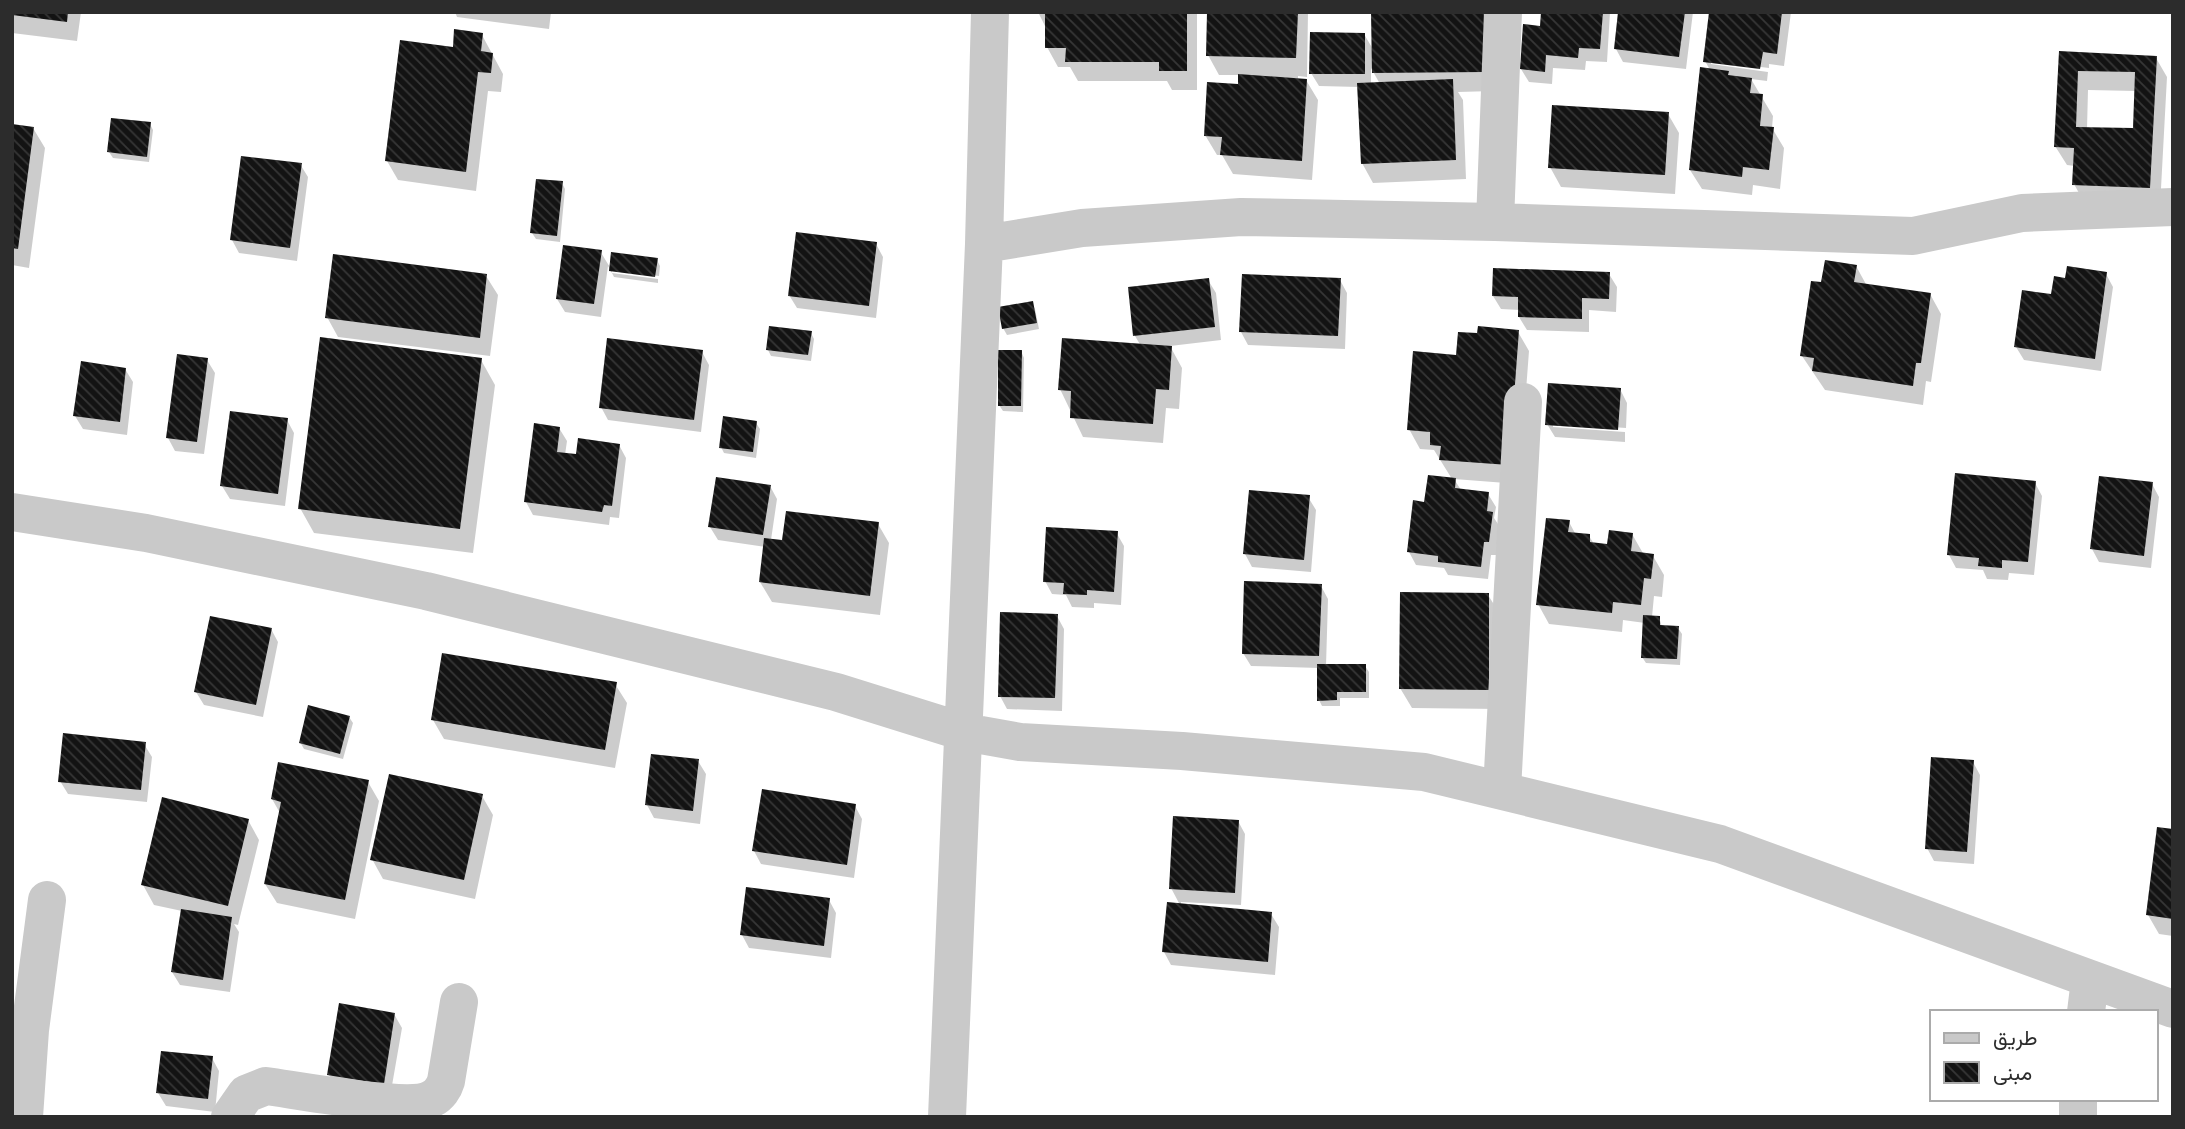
<svg xmlns="http://www.w3.org/2000/svg" width="2185" height="1129" font-family="'Public Sans',Vazirmatn,sans-serif">
<defs>
<pattern id="building-back-hatch" width="6" height="6" patternUnits="userSpaceOnUse" patternTransform="scale(1.75)"><rect width="6" height="6" fill="#131313"/><path d="M-1 5l2 2M0 0l6 6M5-1l2 2" fill="none" stroke="#363636"/></pattern>
</defs>
<rect width="100%" height="100%" fill="#fff"/>
<path fill="#0003" fill-rule="evenodd" d="M12,12H81L77,41L12,33Z
M455,12H551L549,29L457,17Z
M1038,12H1197V90H1172L1167,81H1078L1070,67H1058L1047,47V30Z
M1209,12H1308L1307,77L1298,76V80H1306L1318,100L1312,180L1233,174L1222,155H1217L1205,135L1240,86V75H1219L1208,55Z
M1483,12L1494,91L1458,92L1463,100L1466,179L1373,183L1362,163L1359,87L1319,86L1311,73L1364,34L1374,51ZM1371,68L1380,84H1371Z
M1543,12H1610L1607,62L1586,61L1585,70L1553,68L1552,84L1529,82L1521,69L1542,27Z
M1620,12H1693L1686,69L1623,62L1616,49Z
M1711,12H1791L1784,66L1769,64V68L1711,61V64L1768,72L1767,81L1751,79L1773,116L1772,128L1784,148L1780,189L1753,185L1752,195L1702,189L1690,170L1710,70L1705,61Z
M482,35L503,74L501,92L488,91L476,191L398,180L387,161L454,49Z
M2060,53L2156,58L2167,77L2160,207L2085,204L2074,184L2075,166L2067,165L2055,146ZM2088,90L2136,91L2135,130L2087,129Z
M1668,114L1679,133L1675,194L1561,187L1550,167Z
M150,124L153,130L149,162L113,158L109,152Z
M12,126L33,128L45,148L29,268L12,265Z
M300,164L308,177L297,261L239,253L232,240Z
M562,183L565,189L560,242L536,239L532,233Z
M876,244L883,257L876,318L797,308L789,295Z
M600,251L611,269L657,260L660,266L659,276L612,270V273L608,266L601,317L565,312L557,299Z
M1856,266L1867,286L1930,294L1941,314L1931,382L1926,381L1923,405L1825,390L1802,356L1823,284Z
M612,273L658,279V283L614,277Z
M1609,274L1617,287L1616,312L1589,310V332L1527,330L1519,317L1520,310L1501,309L1493,296Z
M2106,274L2113,287L2101,371L2024,360L2016,347L2053,296Z
M486,276L498,295L490,356L338,337L327,317Z
M1208,280L1216,293L1221,340L1170,346L1182,368L1179,409L1166,408L1163,443L1083,437L1060,389L1141,346L1135,336L1130,288Z
M1340,280L1347,293L1345,349L1248,345L1241,332Z
M1032,303L1035,309L1039,329L1007,335L1003,328Z
M1518,332L1529,351L1519,484L1454,479L1461,490L1488,494L1496,507L1494,518L1500,527L1496,555H1491L1488,579L1448,575L1444,568L1416,565L1409,552L1426,504L1452,479L1434,450L1420,449L1409,429L1458,357Z
M811,333L814,339L811,361L771,356L768,350Z
M1021,351L1024,358L1023,412L1003,411L999,405Z
M702,352L709,365L701,432L608,420L601,407Z
M207,360L215,373L204,454L175,451L168,438Z
M481,360L495,385L473,553L314,533L300,508Z
M125,369L133,382L127,435L83,429L75,416Z
M1620,389L1627,403L1626,428L1553,423V427L1625,432V442L1555,437L1547,424Z
M287,420L294,433L285,506L230,499L222,486Z
M756,423L760,429L756,458L724,453L721,447Z
M559,428L567,441L565,455L578,456L619,445L626,458L619,518L610,517L609,525L533,515L526,502Z
M2035,483L2042,496L2034,575L2009,573L2008,580L1987,579L1983,570L1956,568L1949,555Z
M2152,484L2159,497L2151,568L2099,562L2092,549Z
M770,486L777,499L771,540L784,542L878,524L889,543L880,615L772,602L760,582L765,547L718,540L710,527Z
M1308,497L1316,510L1311,572L1252,567L1245,554Z
M1569,522L1576,535L1589,536L1594,544L1609,546L1632,534L1644,555L1653,556L1664,575L1662,597L1654,596L1652,617H1659L1662,627L1678,628L1682,634L1680,665L1646,663L1642,657L1645,623L1623,620L1622,632L1549,624L1538,604Z
M1116,532L1124,546L1121,605L1094,603V608L1072,607L1066,595L1052,594L1045,581Z
M1321,586L1328,599L1326,666H1365L1369,672V698H1340V706H1322L1319,700V668L1251,666L1243,653Z
M1488,595L1500,614L1499,709L1412,708L1400,688Z
M1057,616L1064,629L1062,711L1007,709L1000,696Z
M271,629L278,642L263,717L204,705L196,692Z
M615,684L627,703L615,768L444,739L433,720Z
M349,717L353,723L343,759L304,749L300,742Z
M144,744L152,757L147,802L68,794L60,781Z
M698,761L706,774L700,824L654,818L647,805Z
M1973,762L1980,775L1974,864L1934,861L1927,848Z
M368,782L379,801L355,919L277,903L265,884L280,813L272,799Z
M482,796L493,815L475,899L383,879L372,859Z
M855,806L862,819L854,878L761,864L754,851Z
M248,820L259,840L238,925L234,924L239,932L230,992L180,985L172,972L182,911L154,905L143,885Z
M1238,821L1245,834L1241,905L1181,902V905L1271,914L1279,927L1275,975L1171,965L1164,952L1180,905L1171,888Z
M2173,830V936L2159,934L2148,915Z
M829,900L836,913L831,958L749,948L742,935Z
M394,1014L402,1028L390,1097L337,1088L329,1075Z
M212,1058L219,1071L215,1112L166,1106L158,1093Z"/>
<path fill="url(#building-back-hatch)" fill-rule="evenodd" d="M12,12H68L67,22L12,15Z
M1045,12H1187V71H1159V62H1065L1066,48H1045Z
M1207,12H1298L1296,58L1206,56Z
M1371,12H1484V72L1372,73Z
M1541,12H1603L1600,49L1579,48L1578,58L1546,55L1545,72L1520,69L1523,24L1540,26Z
M1618,12H1685L1679,57L1614,49Z
M1709,12H1782L1777,54L1763,52L1760,69L1703,62Z
M454,29L483,33L481,51L493,53L491,73L478,72L466,172L385,161L400,40L453,47Z
M1310,32L1365,33V74H1309Z
M2059,51L2157,56L2150,188L2072,185L2074,148L2054,147ZM2078,71L2135,72L2133,128L2076,127Z
M1700,67L1729,71L1728,75L1752,78L1750,93L1763,94L1760,126L1774,127L1769,170L1743,167L1742,177L1689,170Z
M1238,74L1307,79L1302,161L1220,155L1222,137L1204,136L1207,82L1238,84Z
M1453,79L1456,160L1361,164L1357,83Z
M1552,105L1669,112L1665,175L1548,168Z
M111,118L151,122L147,157L107,152Z
M12,124L34,127L18,249L12,248Z
M241,156L302,163L290,248L230,240Z
M536,179L563,181L557,236L530,233Z
M796,232L877,242L869,306L788,296Z
M563,245L602,250L594,304L556,299Z
M611,252L658,258L655,277L609,271Z
M333,254L487,274L480,338L325,318Z
M1825,260L1857,265L1854,282L1931,293L1921,363H1916L1913,386L1812,371L1814,358L1800,356L1811,281L1821,282Z
M2067,266L2107,272L2095,359L2014,347L2022,290L2051,294L2054,276L2065,278Z
M1493,268L1610,272L1609,299L1582,298V319L1518,317V297L1492,296Z
M1242,274L1341,278L1338,336L1239,332Z
M1209,278L1215,327L1133,336L1128,287Z
M1033,301L1037,323L1002,329L998,307Z
M769,326L812,331L808,355L766,350Z
M1478,326L1519,330L1509,465L1439,460L1441,446L1430,445V432L1407,430L1413,351L1456,355L1458,332L1477,333Z
M320,337L482,358L460,529L298,509Z
M607,338L703,350L694,420L599,408Z
M1062,338L1172,346L1169,390L1156,389L1153,424L1070,418L1071,391L1058,390Z
M998,350H1022L1021,406H998Z
M177,354L208,358L197,442L166,438Z
M81,361L126,368L120,422L73,416Z
M1548,383L1621,388L1618,430L1545,425Z
M230,411L288,418L278,494L220,486Z
M723,416L757,421L753,452L719,448Z
M534,423L560,427L557,452L576,454L578,438L620,444L612,506L604,505L602,512L524,502Z
M1955,473L2036,481L2028,562L2002,560V568L1978,566L1979,558L1947,555Z
M1428,475L1456,478L1455,488L1489,492L1487,511L1493,512L1489,542H1484L1481,567L1438,562V556L1407,552L1413,500L1424,502Z
M2099,476L2153,482L2144,556L2090,549Z
M716,477L771,485L763,535L708,527Z
M1249,490L1310,495L1304,560L1243,554Z
M786,511L879,522L870,596L759,582L764,538L782,540Z
M1546,518L1570,520L1568,532L1590,534V542L1607,544L1609,530L1633,533L1631,551L1654,554L1651,579L1644,578L1641,605L1613,602L1612,613L1536,605Z
M1046,527L1118,531L1114,592L1087,590V595L1063,594L1064,583L1043,582Z
M1244,581L1322,584L1319,656L1242,654Z
M1400,592L1489,593V690L1399,689Z
M1000,612L1058,614L1055,698L998,697Z
M1643,615L1660,616V625L1679,626L1677,659L1641,658Z
M210,616L272,628L256,705L194,692Z
M442,653L617,682L605,750L431,720Z
M1317,664H1366V692H1337V700L1317,701Z
M308,705L350,716L340,754L299,743Z
M63,733L146,742L141,790L58,782Z
M651,754L699,759L693,811L645,805Z
M1931,757L1974,760L1967,852L1925,849Z
M278,762L369,780L345,900L264,884L281,802L271,799Z
M389,774L483,794L464,880L370,860Z
M762,789L856,804L847,865L752,851Z
M162,797L249,819L228,906L141,885Z
M1173,816L1239,820L1235,893L1169,889Z
M2157,827L2173,829V919L2146,915Z
M746,887L830,898L824,946L740,935Z
M1167,902L1272,912L1268,962L1162,952Z
M181,909L232,917L223,980L171,972Z
M339,1003L395,1013L384,1084L327,1075Z
M161,1051L213,1056L208,1099L156,1093Z"/>
<g fill="none" stroke-linecap="round" stroke-linejoin="round">
<path stroke="#c9c9c9" stroke-width="38" d="M1495,222L1503,12
M984,244L1082,228L1241,217L1495,222L1913,236L2022,213L2173,207
M12,512L146,533L426,591L836,692L964,732L1020,742L1182,751L1424,772L1720,844L2173,1009
M1502,790L1523,402
M2086,1012L2090,980
M2078,1099V1117
M24,1117L30,1030L47,900
M230,1117L246,1094L266,1086C297,1090 411,1112 433,1098C439,1095 444,1088 446,1081L459,1002
M947,1117L984,244L990,12"/>
</g>
<rect width="2185" height="1129" fill="none" stroke="#2c2c2c" stroke-width="28"/>
<rect x="1930" y="1010" width="228" height="91" fill="#ffffff" stroke="#ababab" stroke-width="2"/>
<rect x="1944" y="1033" width="35" height="10" fill="#c9c9c9" stroke="#ababab" stroke-width="2"/>
<text x="1993" y="1045" font-size="21" fill="#2c2c2c">طريق</text>
<rect x="1944" y="1062" width="35" height="21" fill="url(#building-back-hatch)" stroke="#ababab" stroke-width="2"/>
<text x="1993" y="1080" font-size="21" fill="#2c2c2c">مبنى</text>
</svg>
